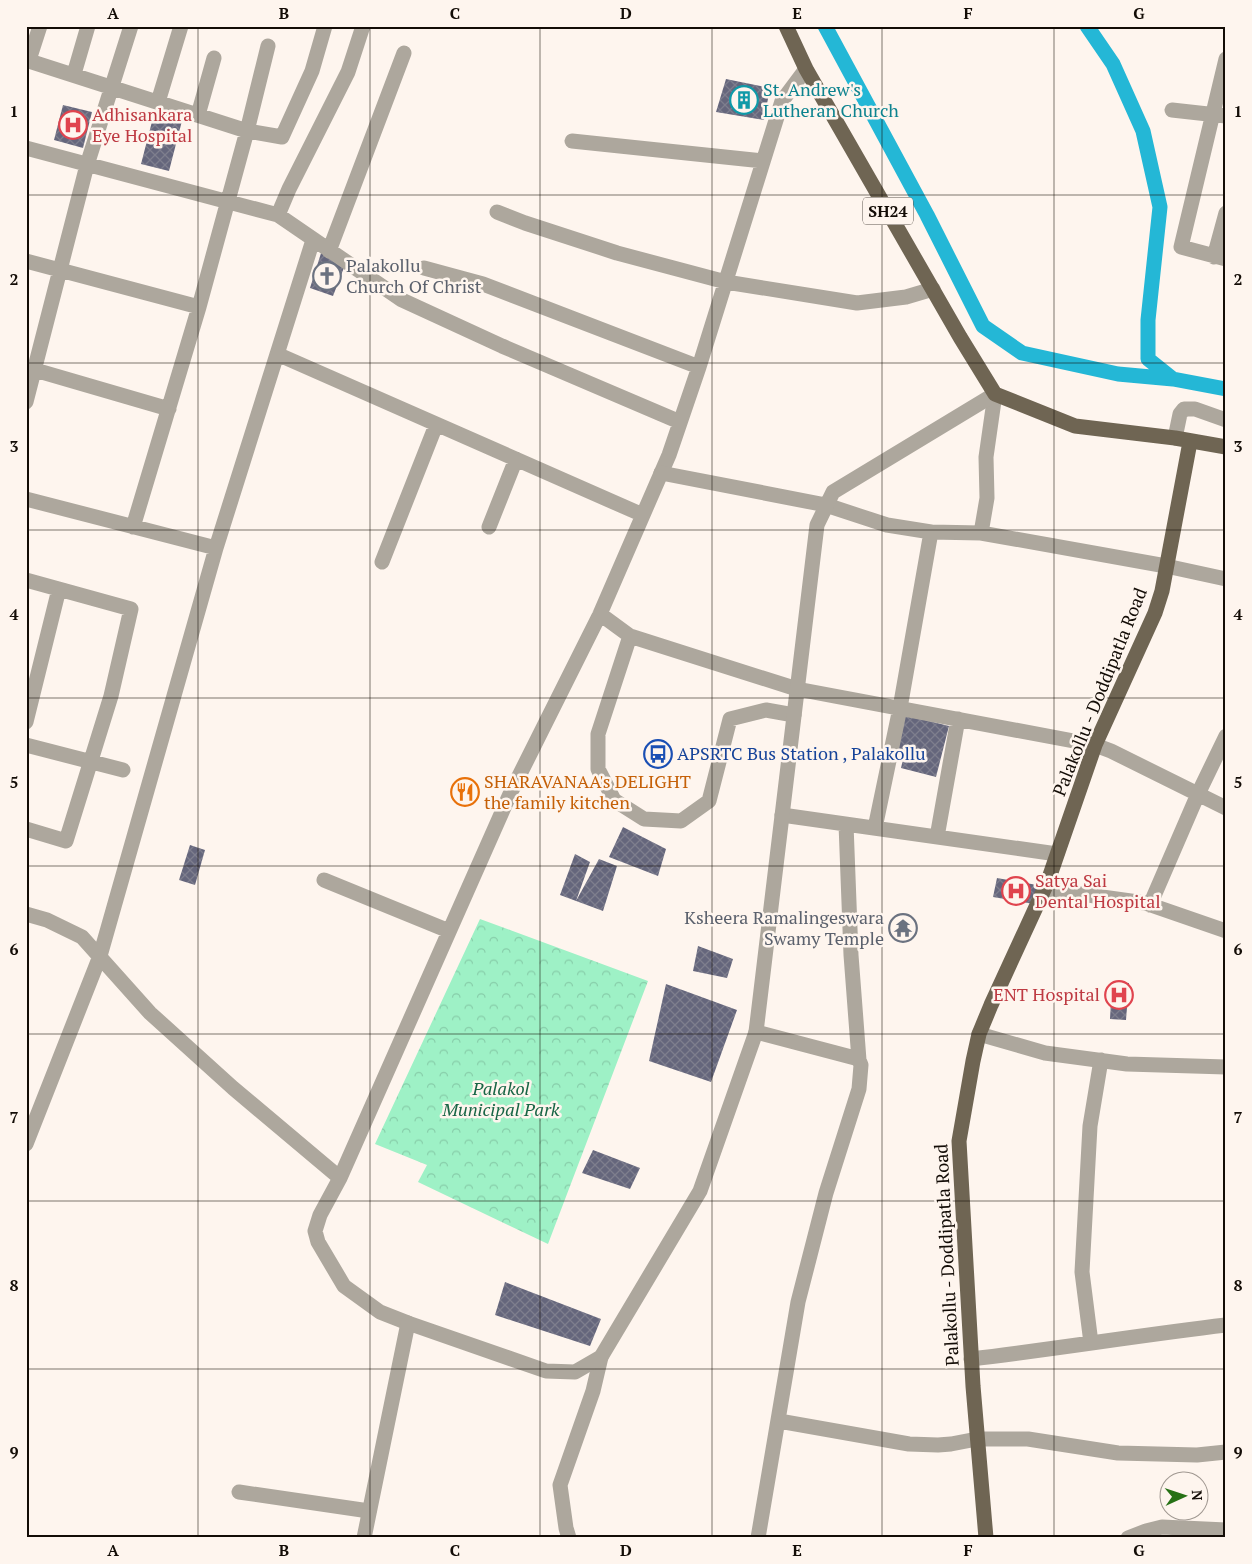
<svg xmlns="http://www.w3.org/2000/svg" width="1252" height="1564" font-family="'PT Serif',serif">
<defs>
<pattern id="park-crowns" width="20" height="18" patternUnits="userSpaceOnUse" patternTransform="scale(1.25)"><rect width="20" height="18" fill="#9ef1c6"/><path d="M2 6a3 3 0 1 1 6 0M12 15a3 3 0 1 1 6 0" fill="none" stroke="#87cda9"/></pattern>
<pattern id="building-cross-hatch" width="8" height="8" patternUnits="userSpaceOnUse" patternTransform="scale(1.25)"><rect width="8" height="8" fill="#65667c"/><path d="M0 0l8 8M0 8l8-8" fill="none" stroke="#7e7e8d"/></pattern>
</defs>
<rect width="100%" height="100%" fill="#fef5ee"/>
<path fill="url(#park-crowns)" d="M480,919L648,981L548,1244L418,1182L427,1165L375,1144Z"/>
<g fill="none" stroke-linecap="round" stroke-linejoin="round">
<path stroke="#24b7d6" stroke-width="15" d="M825,26L927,215L983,326L1022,353L1118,374L1173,379
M1087,26L1113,64L1143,131L1160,207L1148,320V359L1173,379L1226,389"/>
</g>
<path fill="url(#building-cross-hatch)" d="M726,79L770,88L764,120L716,112Z
M63,105L92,112L83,148L54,140Z
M155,110L183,117L169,171L141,164Z
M322,250L345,265L333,296L310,288Z
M905,715L949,726L936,777L901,768L905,751L897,749Z
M623,827L666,849L658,876L609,857Z
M190,845L205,850L195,885L179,880Z
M575,854L590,862L576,901L599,859L617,866L603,911L560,895Z
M997,878L1037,885L1034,904L993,897Z
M698,946L733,959L727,978L693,971Z
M1112,982L1129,983L1126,1020L1110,1019Z
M666,984L737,1010L711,1082L649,1061Z
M593,1150L640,1168L630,1189L582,1173Z
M505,1282L601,1319L590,1346L495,1315Z"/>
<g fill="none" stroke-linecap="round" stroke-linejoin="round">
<path stroke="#ada79d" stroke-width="15" d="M268,46L247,131L282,137L312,71L325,26
M1226,59L1181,247L1226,259
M26,60L247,131L199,307L133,527
M29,60L40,26
M74,74L88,26
M158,102L181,26
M1172,110L1226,116
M198,115L214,58
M572,141L763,161
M26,148L278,215L402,300L502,346L680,422
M497,212L525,223L617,253L726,282L857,303L906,297L933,289
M278,215L289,189L348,72L363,26
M329,251L404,53
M1214,257L1226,213
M26,261L199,307
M424,268L483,284L699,367
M277,354L643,515
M35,370L169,409
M995,394L986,457L987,498L981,533L1166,566L1226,579
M26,402L87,165L131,26
M1175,438L1180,414L1184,409H1195L1226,420
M26,499L216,548
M826,505L887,525L931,532L981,533
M489,527L516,459
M382,562L436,425
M26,580L131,609L111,696L66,841L26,829
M600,614L630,636L797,689L1095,745L1111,751L1226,808
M630,636L598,734V769L614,800L644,819L681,821L709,801L730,719L766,710L794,715
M26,722L59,589
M26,745L123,770
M782,815L1057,854
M846,824L851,955L859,1060
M875,828L900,708L931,532
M937,837L958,719
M324,880L449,931
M1045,889L1145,903L1226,931
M1150,905L1198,794L1226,736
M26,914L47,920L82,937L150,1013L233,1088L340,1178
M756,1032L855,1058L859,1060L861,1065L859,1089L826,1193L798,1302L758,1538
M979,1034L1045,1053L1127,1064L1226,1067
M26,1144L100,956L216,548L313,240
M408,1323L380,1312L344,1286L318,1242L315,1231L320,1215L340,1178L510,794L600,614L669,455L699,367L782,101L806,69
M1091,1343L1082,1272L1090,1126L1101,1060
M971,1359C1056,1349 1141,1335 1226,1325
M779,1421L909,1444L938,1445L951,1444L977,1439H1028L1118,1453L1197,1455L1226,1452
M239,1492L369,1511
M569,1538L566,1528L560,1485L593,1391L601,1357
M1128,1538L1146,1531L1162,1527L1226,1530"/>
<path stroke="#ada79d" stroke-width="15" d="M661,473L826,505
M364,1538L408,1323L546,1371L575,1372L601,1357L700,1191L756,1032L817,525L833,492L995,394"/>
<path stroke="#6f6553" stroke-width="15" d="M786,26L806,69L960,337L995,394L1075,426L1175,438L1226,447
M986,1538L973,1386L959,1141L973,1061L979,1034L991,1005L1048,881L1095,745L1155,613L1162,591L1190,442"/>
</g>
<path fill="none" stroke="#130c06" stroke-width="1" stroke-opacity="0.55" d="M198,26V1538M370,26V1538M540,26V1538M712,26V1538M882,26V1538M1054,26V1538M26,195H1226M26,363H1226M26,530H1226M26,698H1226M26,866H1226M26,1034H1226M26,1201H1226M26,1369H1226"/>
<defs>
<symbol id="building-ring" viewBox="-11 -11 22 22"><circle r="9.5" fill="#fef5ee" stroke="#0f9aa8" stroke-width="1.5"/><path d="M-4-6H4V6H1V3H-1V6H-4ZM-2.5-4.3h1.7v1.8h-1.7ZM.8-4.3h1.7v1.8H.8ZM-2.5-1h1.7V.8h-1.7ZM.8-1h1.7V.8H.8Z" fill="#0f9aa8"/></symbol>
<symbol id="hospital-ring" viewBox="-11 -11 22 22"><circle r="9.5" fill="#fef5ee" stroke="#e0444e" stroke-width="1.5"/><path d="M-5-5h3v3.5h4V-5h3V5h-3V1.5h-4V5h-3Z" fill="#e0444e"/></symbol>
<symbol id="church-ring" viewBox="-11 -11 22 22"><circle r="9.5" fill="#fef5ee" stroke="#6b7280" stroke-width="1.5"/><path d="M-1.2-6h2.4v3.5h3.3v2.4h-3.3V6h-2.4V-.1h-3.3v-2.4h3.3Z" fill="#6b7280"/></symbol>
<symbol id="bus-ring" viewBox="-11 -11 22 22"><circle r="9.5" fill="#fef5ee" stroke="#1a4fb4" stroke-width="1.5"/><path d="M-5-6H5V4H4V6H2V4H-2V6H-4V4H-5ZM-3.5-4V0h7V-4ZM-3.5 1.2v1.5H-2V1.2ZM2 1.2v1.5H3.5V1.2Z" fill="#1a4fb4"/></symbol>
<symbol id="restaurant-ring" viewBox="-11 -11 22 22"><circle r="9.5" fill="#fef5ee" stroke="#e8710a" stroke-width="1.5"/><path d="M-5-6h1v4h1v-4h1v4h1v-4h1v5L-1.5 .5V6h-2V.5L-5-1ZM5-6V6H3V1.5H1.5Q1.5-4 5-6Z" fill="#e8710a"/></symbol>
<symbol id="temple-ring" viewBox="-11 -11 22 22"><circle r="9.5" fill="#fef5ee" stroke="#6b7280" stroke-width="1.5"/><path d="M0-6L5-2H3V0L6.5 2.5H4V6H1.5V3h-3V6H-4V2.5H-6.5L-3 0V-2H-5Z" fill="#6b7280"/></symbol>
</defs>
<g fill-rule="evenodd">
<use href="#building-ring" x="728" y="84" width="32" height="32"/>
<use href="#hospital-ring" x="57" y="109" width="32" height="32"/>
<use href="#church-ring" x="311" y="260" width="32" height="32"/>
<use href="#bus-ring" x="642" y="738" width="32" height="32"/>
<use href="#restaurant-ring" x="449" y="776" width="32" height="32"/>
<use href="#hospital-ring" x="1000" y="875" width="32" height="32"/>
<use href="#temple-ring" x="887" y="912" width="32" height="32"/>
<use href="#hospital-ring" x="1103" y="979" width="32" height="32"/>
</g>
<g text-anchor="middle" stroke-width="5" stroke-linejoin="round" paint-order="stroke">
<rect fill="#fef5ee" stroke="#5a524c" stroke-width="1" x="863" y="197.5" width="50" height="27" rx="4"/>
<g font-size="16" font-weight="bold" fill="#130c06">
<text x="888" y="217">SH24</text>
</g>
<g font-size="18" fill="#0d838f" stroke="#fef5ee" text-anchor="start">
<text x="763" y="96">St. Andrew's<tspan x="763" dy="21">Lutheran Church</tspan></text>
</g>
<g font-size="18" fill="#be3a42" stroke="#fef5ee" text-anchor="start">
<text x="92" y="121">Adhisankara<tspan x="92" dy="21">Eye Hospital</tspan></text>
<text x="1035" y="887">Satya Sai<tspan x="1035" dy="21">Dental Hospital</tspan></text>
<text x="1100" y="1001" text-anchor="end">ENT Hospital</text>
</g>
<g font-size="18" fill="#5b616d" stroke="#fef5ee" text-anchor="start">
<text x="346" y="272">Palakollu<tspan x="346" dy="21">Church Of Christ</tspan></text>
<text x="884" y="924" text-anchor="end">Ksheera Ramalingeswara<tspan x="884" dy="21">Swamy Temple</tspan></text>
</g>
<g font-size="18" fill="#130c06" stroke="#fef5ee">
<text transform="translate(1100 692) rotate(-68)" y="6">Palakollu - Doddipatla Road</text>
<text transform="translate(947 1255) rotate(-93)" y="6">Palakollu - Doddipatla Road</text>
</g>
<g font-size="18" fill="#164399" stroke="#fef5ee" text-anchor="start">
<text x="677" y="760">APSRTC Bus Station , Palakollu</text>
</g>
<g font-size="18" fill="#c56008" stroke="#fef5ee" text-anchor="start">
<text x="484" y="788">SHARAVANAA's DELIGHT<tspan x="484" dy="21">the family kitchen</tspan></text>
</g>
<g font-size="18" font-style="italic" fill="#186545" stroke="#fef5ee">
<text x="501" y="1095">Palakol<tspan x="501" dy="21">Municipal Park</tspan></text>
</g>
</g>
<rect width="1252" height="1564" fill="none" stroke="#fef5ee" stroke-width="55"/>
<g transform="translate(1184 1496) rotate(87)"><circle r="24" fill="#fef5ee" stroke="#a09891"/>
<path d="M0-4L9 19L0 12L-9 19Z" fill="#267115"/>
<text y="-8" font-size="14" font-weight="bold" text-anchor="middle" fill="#130c06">N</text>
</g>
<rect x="28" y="28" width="1196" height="1508" fill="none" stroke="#130c06" stroke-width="2"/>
<g font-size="16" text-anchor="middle" font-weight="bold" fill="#130c06">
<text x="113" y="19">A</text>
<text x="284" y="19">B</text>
<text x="455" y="19">C</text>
<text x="626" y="19">D</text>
<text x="797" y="19">E</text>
<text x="968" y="19">F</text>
<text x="1139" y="19">G</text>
<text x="14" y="117">1</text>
<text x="1238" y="117">1</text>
<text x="14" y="285">2</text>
<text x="1238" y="285">2</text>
<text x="14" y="452">3</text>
<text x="1238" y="452">3</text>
<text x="14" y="620">4</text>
<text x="1238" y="620">4</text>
<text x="14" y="788">5</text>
<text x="1238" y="788">5</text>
<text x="14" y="955">6</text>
<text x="1238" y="955">6</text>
<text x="14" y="1123">7</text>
<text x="1238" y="1123">7</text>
<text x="14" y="1291">8</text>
<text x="1238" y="1291">8</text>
<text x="14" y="1458">9</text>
<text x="1238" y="1458">9</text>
<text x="113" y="1556">A</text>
<text x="284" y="1556">B</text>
<text x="455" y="1556">C</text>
<text x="626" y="1556">D</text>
<text x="797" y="1556">E</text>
<text x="968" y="1556">F</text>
<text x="1139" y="1556">G</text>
</g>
</svg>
